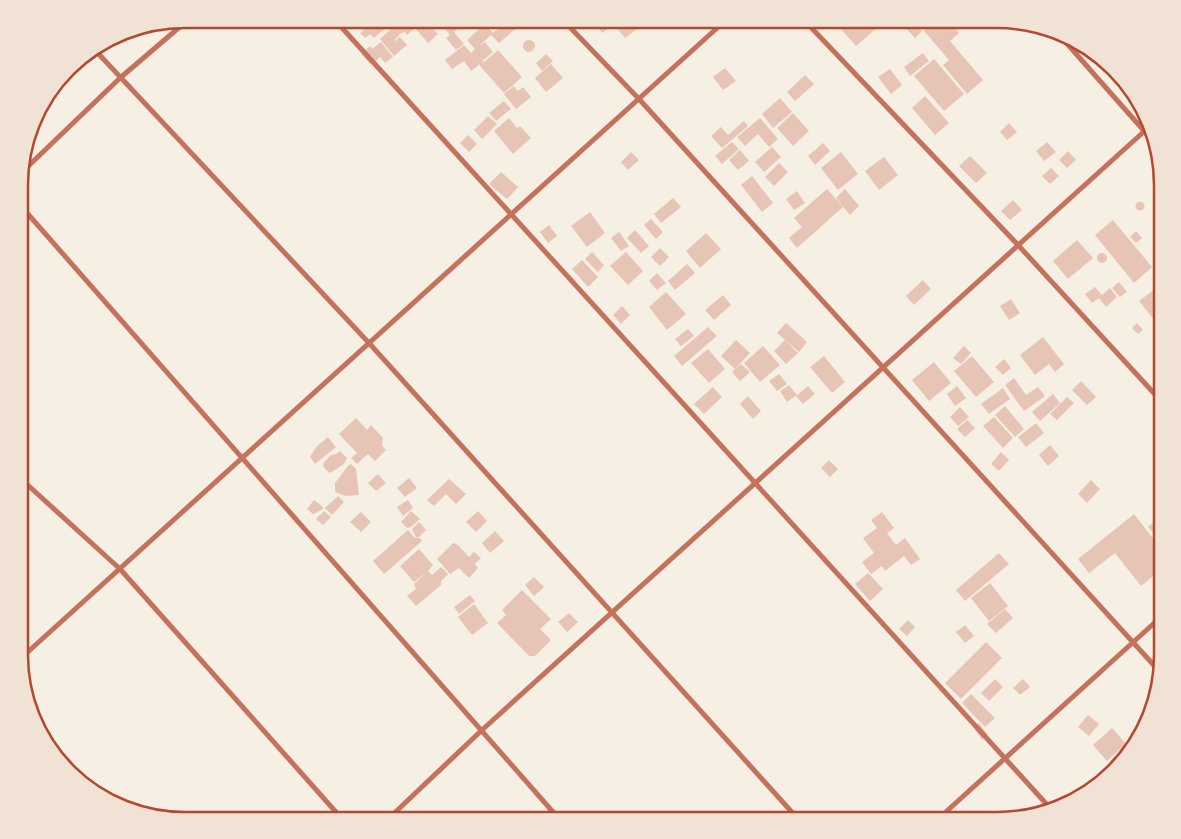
<svg xmlns="http://www.w3.org/2000/svg" width="1181" height="839" font-family="'Alegreya Sans',sans-serif">
<rect width="100%" height="100%" fill="#f6efe4"/>
<path fill="#e6c5b7" d="M353,19H368L360,26Z
M381,19L388,26L374,38L370,34L365,38L360,33L366,28L368,29Z
M385,19H412L409,23L414,19H443L446,21L438,28L432,21L429,24L438,34L428,43L415,28L407,35L405,32L398,35L399,36L394,40L395,41L400,37L407,45L394,56L380,39L392,28Z
M451,19H456L462,25L454,32L464,44L456,50L446,38L450,35L442,26Z
M496,19H513L519,26L499,43L491,35L479,46L485,42L493,52L482,61L484,62L498,50L522,77L504,93L480,66V64L471,71L464,61L452,69L445,60L464,45L471,53L475,49L467,40L485,24L493,33L502,26Z
M603,19L610,27L602,33L596,25Z
M604,19H631L638,28L625,38L613,23L610,26Z
M634,19H650L640,28L632,20Z
M853,19H887L856,46L841,29Z
M938,19H948L959,33L950,41L983,80L967,94L943,65L949,60L924,31Z
M912,20L922,31L915,38L905,27Z
M523 46a6 6 0 1 1 12 0a6 6 0 1 1-12 0Z
M381,42L393,57L385,63L380,57L371,65L361,54L370,46L372,49Z
M923,53L929,61L910,76L904,67Z
M546,54L553,61L542,71L536,63Z
M934,59L964,94L944,111L914,76Z
M551,64L563,78L546,92L535,78Z
M725,68L736,81L723,90L713,77Z
M890,69L902,85L891,94L878,77Z
M805,75L814,84L795,101L787,92Z
M514,86L518,91L523,87L531,97L516,109L504,94Z
M925,96L949,123L935,135L912,108Z
M780,98L792,112L773,128L762,114Z
M504,101L511,109L496,121L489,113Z
M793,113L809,131L793,146L777,128Z
M488,116L497,124L482,139L474,130Z
M509,118L517,128L520,126L531,138L513,154L494,131Z
M760,118L778,139L769,147L758,134L745,146L737,137Z
M744,121L748,126L722,148L711,136L721,127L728,135Z
M1009,123L1017,132L1007,140L1000,132Z
M468,135L477,144L469,152L460,143Z
M732,142L739,149L722,164L715,156Z
M1047,142L1056,152L1044,161L1036,151Z
M823,143L830,151L815,165L808,156Z
M772,147L781,157L764,172L755,162Z
M740,150L749,161L738,170L729,160Z
M1068,151L1076,160L1067,168L1059,160Z
M631,152L639,160L628,170L621,162Z
M841,152L858,174L838,190L821,168Z
M970,156L987,173L976,183L959,166Z
M884,157L898,175L879,190L865,171Z
M779,163L788,172L774,186L765,177Z
M1051,168L1059,176L1050,184L1042,176Z
M501,172L518,187L507,199L489,184Z
M752,176L773,203L762,212L741,185Z
M827,189L843,207L797,248L789,238L802,227L794,218Z
M845,189L859,206L850,215L836,198Z
M797,191L805,203L794,210L786,199Z
M673,198L681,207L661,223L654,214Z
M1013,200L1022,210L1010,220L1001,211Z
M1135.5 206a4.5 4.5 0 1 1 9 0a4.5 4.5 0 1 1-9 0Z
M590,212L605,233L587,247L571,226Z
M651,219L663,232L656,239L644,225Z
M1113,220L1152,267L1134,283L1095,235Z
M549,225L557,236L548,243L540,232Z
M635,230L649,246L641,253L627,238Z
M1136,231L1142,238L1136,243L1130,237Z
M619,232L629,246L621,251L611,238Z
M706,233L721,249L700,268L686,251Z
M1077,240L1093,258L1068,279L1053,261Z
M660,248L669,257L660,266L651,257Z
M592,252L604,265L598,272L585,259Z
M626,252L643,271L628,285L610,266Z
M1097 258a5 5 0 1 1 10 0a5 5 0 1 1-10 0Z
M582,260L598,277L588,287L572,269Z
M687,264L695,273L675,290L668,281Z
M657,273L666,283L657,290L649,281Z
M923,280L931,289L914,305L906,296Z
M1119,282L1127,292L1120,297L1112,288Z
M1159,286L1162,290V330L1139,301Z
M1095,287L1102,295L1110,288L1117,297L1106,307L1099,298L1092,303L1085,294Z
M666,292L686,314L667,330L649,307Z
M723,295L731,305L714,320L705,310Z
M1011,299L1020,313L1009,320L1000,306Z
M622,306L630,315L621,324L613,315Z
M786,323L807,342L799,352L777,333Z
M1137,323L1143,330L1138,334L1132,328Z
M708,327L717,336L682,366L674,356Z
M688,329L694,336L681,346L675,339Z
M1043,337L1064,364L1055,372L1049,364L1035,375L1020,355Z
M736,340L750,353L735,369L721,356Z
M785,340L798,353L786,364L774,351Z
M763,346L780,365L760,382L744,363Z
M964,346L971,353L961,364L953,358Z
M708,349L725,369L709,383L691,363Z
M824,356L845,382L832,393L810,367Z
M972,356L994,382L976,397L954,371Z
M1004,359L1011,368L1003,375L995,367Z
M934,362L951,383L929,401L912,380Z
M741,364L750,372L740,381L732,372Z
M779,374L787,384L777,391L769,381Z
M1014,378L1026,395L1038,387L1045,396L1024,411L1005,385Z
M1081,381L1096,397L1087,405L1072,390Z
M789,385L797,395L787,402L780,391Z
M808,386L815,394L803,404L796,396Z
M957,386L966,398L955,406L947,394Z
M713,387L722,397L704,414L694,404Z
M1003,388L1010,399L989,414L981,404Z
M1053,394L1060,403L1040,421L1032,412Z
M748,396L761,411L753,419L740,404Z
M1067,397L1074,403L1057,420L1050,414Z
M1005,406L1024,429L1015,437L995,415Z
M960,407L969,417L958,426L950,417Z
M994,417L1013,438L1003,448L983,426Z
M356,418L367,430L371,425L383,438L382,445L386,450L375,461L368,454L357,464L351,458L357,453L339,434Z
M967,420L975,428L965,437L957,429Z
M1036,423L1044,433L1026,447L1018,437Z
M328,437L336,447L315,464L310,457L316,447Z
M1050,445L1059,456L1048,466L1039,455Z
M340,451L347,458L344,464L330,473L324,468L323,463L331,455L336,454Z
M1001,452L1009,460L999,471L991,464Z
M829,460L838,469L830,477L821,468Z
M351,464L356,469L359,495L346,496L335,492V483L348,466Z
M378,474L386,483L376,491L368,483Z
M409,478L417,488L405,497L397,488Z
M449,479L466,494L456,504L446,494L434,506L427,500Z
M1091,480L1100,489L1087,503L1078,494Z
M338,496L344,502L332,515L325,508Z
M314,500L322,506L323,509L313,514L307,509Z
M408,500L413,508L403,516L397,507Z
M324,511L331,517L323,525L316,519Z
M411,511L420,519L411,527L407,528L401,522Z
M478,511L487,521L476,532L466,522Z
M361,512L371,522L361,532L350,522Z
M882,512L894,528L887,533L896,545L905,538L920,559L911,565L904,556L885,571L882,566L871,574L862,562L874,553L863,538L877,528L871,520Z
M1134,514L1162,550V569L1141,586L1115,553L1089,573L1078,559Z
M1162,515V543L1148,527Z
M419,522L426,530L419,537H416L412,529Z
M408,530L414,537H412L420,538L422,541L384,574L373,561Z
M495,531L504,541L490,553L482,543Z
M453,543L458,545L469,557L474,552L481,558L475,564L478,568L469,578L459,568L450,574L437,559Z
M419,549L433,565L428,571L432,575L441,567L448,574L441,581V585L416,606L407,596L416,589L414,584L427,572L414,582L400,566Z
M999,553L1009,564L965,601L956,590Z
M868,573L883,589L870,601L855,584Z
M534,577L544,587L534,596L525,585Z
M990,583L1008,606L989,621L971,598Z
M522,590L551,619L540,629L551,640L535,656H529L497,623L506,615L502,610Z
M470,595L475,601L459,614L454,607Z
M474,604L488,623L472,635L458,617Z
M1005,609L1013,618L996,633L987,624Z
M569,613L578,622L567,632L558,622Z
M908,620L915,627L907,636L899,629Z
M965,625L974,636L965,643L956,632Z
M986,642L1002,658L961,699L945,683Z
M995,679L1003,687L989,701L981,693Z
M1023,679L1030,687L1020,695L1013,688Z
M971,694L995,718L985,727L962,703Z
M1088,715L1099,724L1089,736L1078,727Z
M979,723L988,735L982,740L973,727Z
M1112,728L1126,744L1107,761L1093,745Z"/>
<g fill="none" stroke-linecap="round" stroke-linejoin="round">
<path stroke="#c5725c" stroke-width="5" d="M334,19L1050,808
M562,19L639,99L1160,672
M803,19L1018,245L1162,402
M1055,30L1153,141
M94,49L369,343L799,820
M20,174L120,78L189,19
M20,205L560,820
M20,478L120,569L343,820
M20,659L727,19
M387,820L482,730L1149,127
M937,820L1162,616"/>
</g>
<path d="M0 0H1181V839H0ZM185 28H997A157 157 0 0 1 1154 185V655A157 157 0 0 1 997 812H185A157 157 0 0 1 28 655V185A157 157 0 0 1 185 28Z" fill="#f1e2d6" fill-rule="evenodd"/>
<path fill="none" stroke="#b5482f" stroke-width="2.5" d="M185 28H997A157 157 0 0 1 1154 185V655A157 157 0 0 1 997 812H185A157 157 0 0 1 28 655V185A157 157 0 0 1 185 28Z"/>
</svg>
